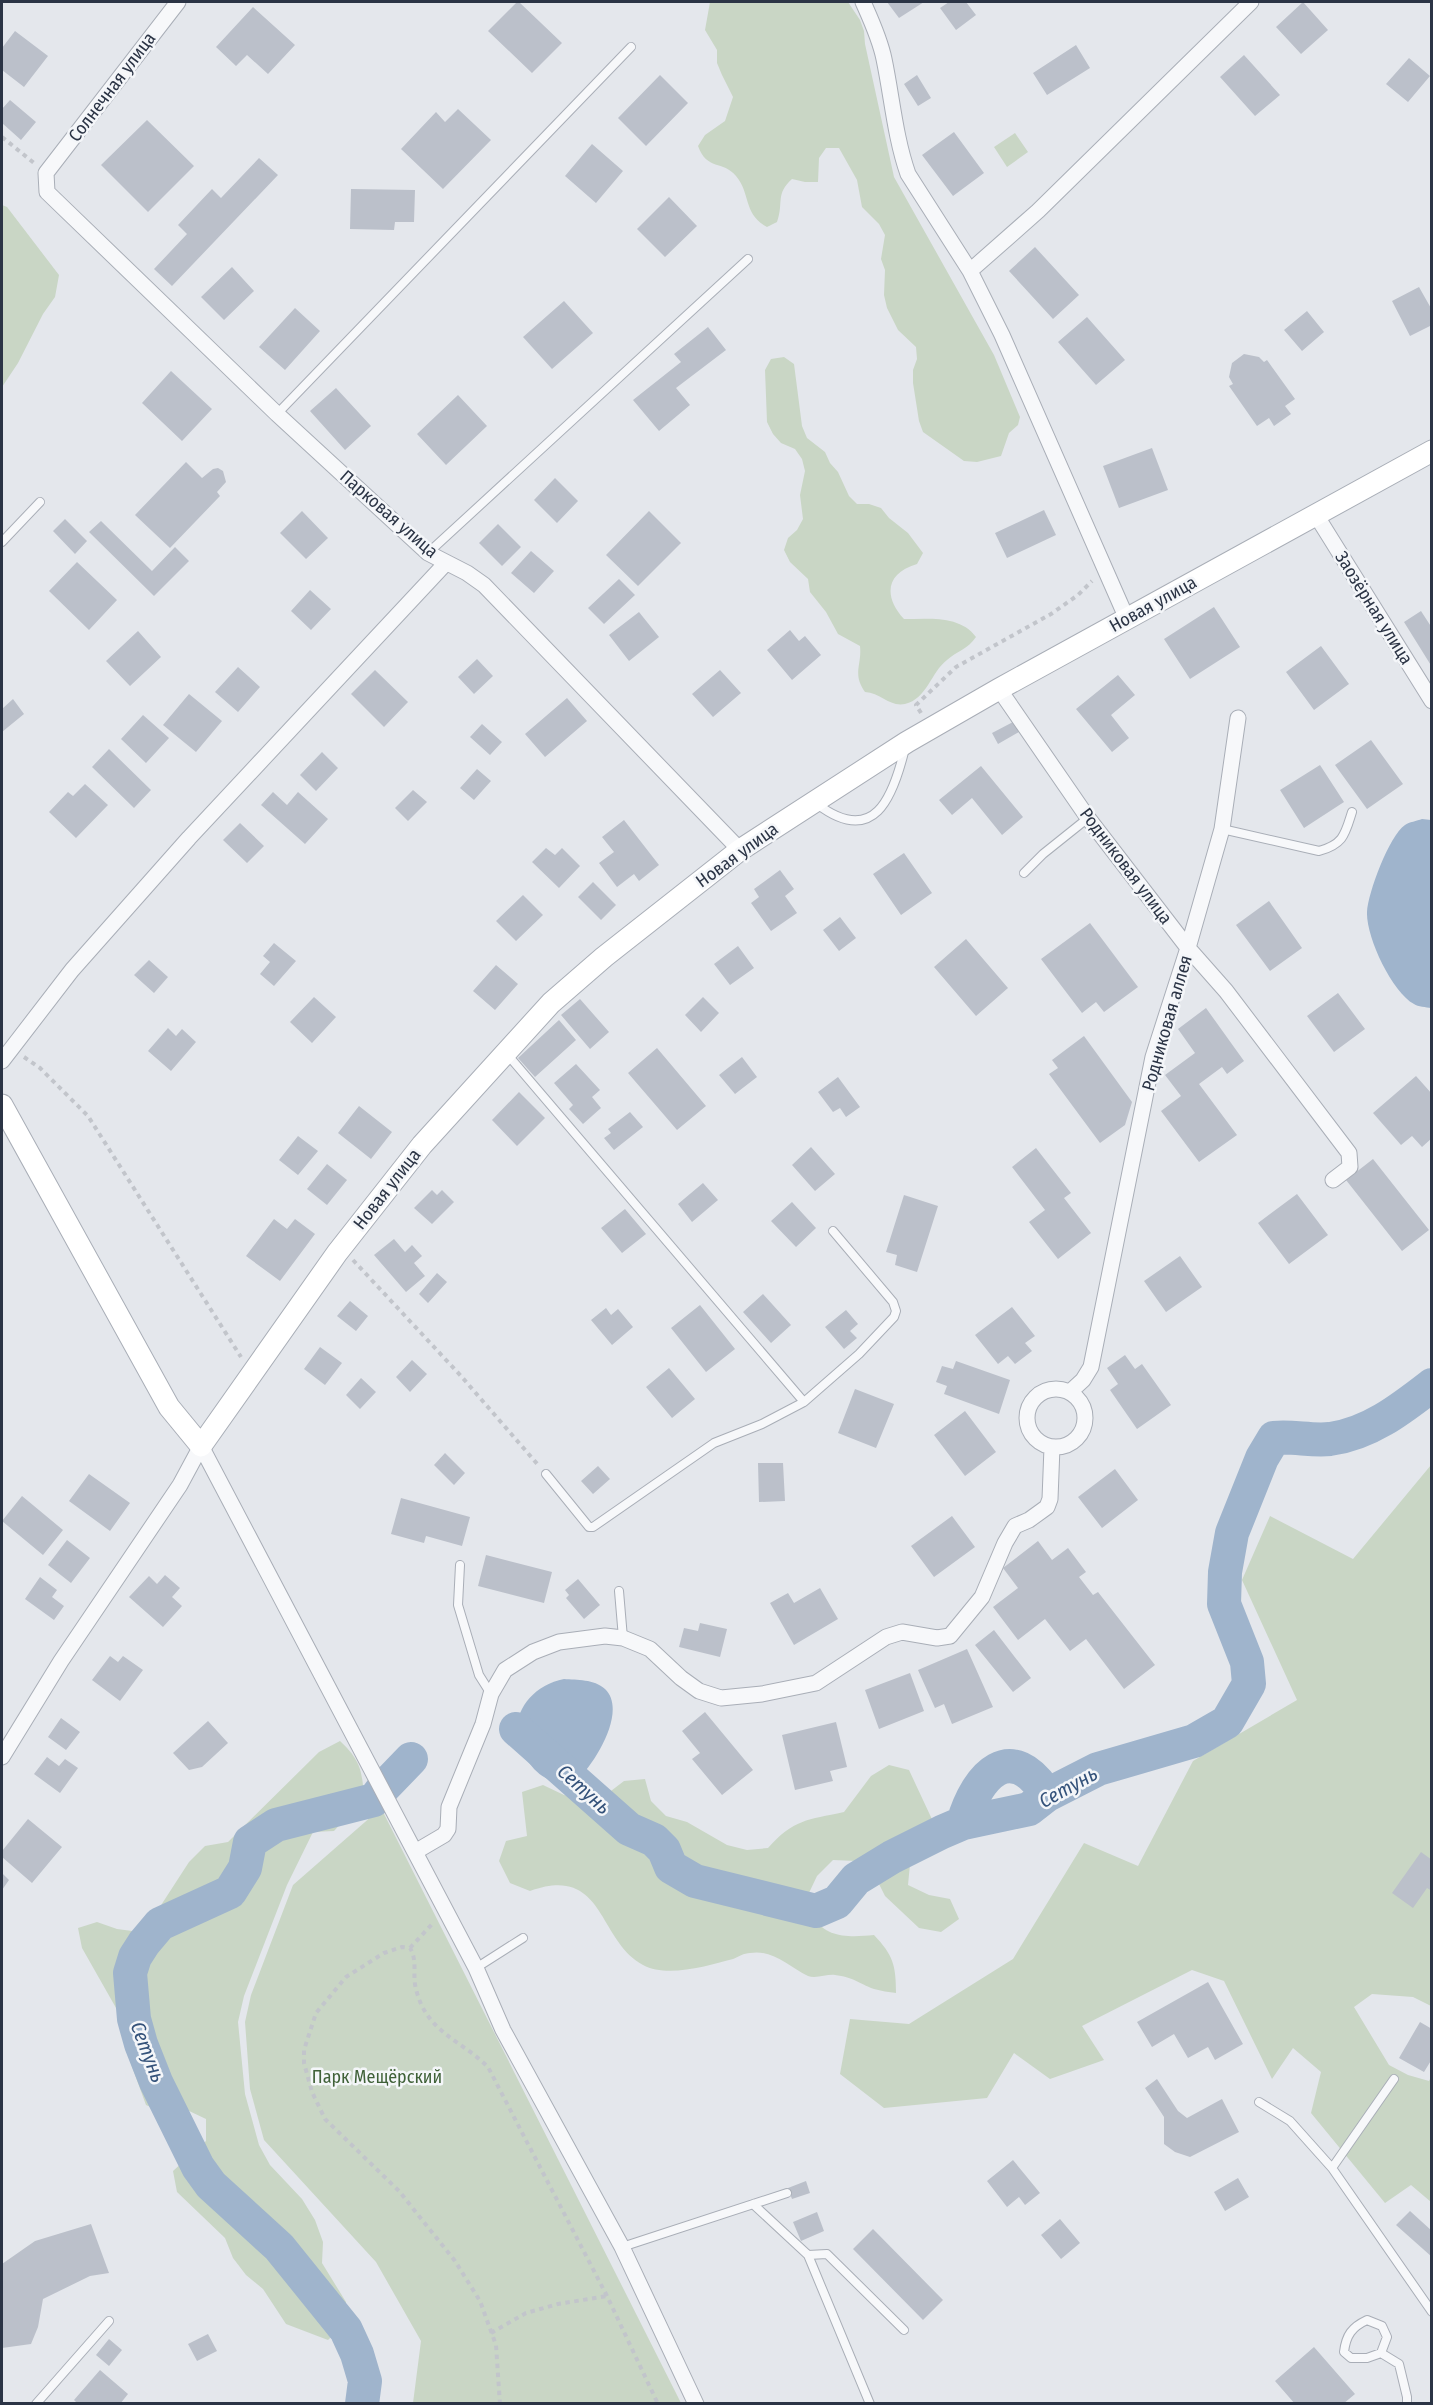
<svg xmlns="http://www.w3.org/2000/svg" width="1433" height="2405" font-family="'Fira Sans Condensed',sans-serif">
<rect width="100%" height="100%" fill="#e4e7ec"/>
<path fill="#c9d6c5" d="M710,2H848L860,20L864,31L865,44L894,177L994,355L1020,417L1018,425L1009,433L1001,456L977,462L964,461L923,432L919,421L913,383V370L917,359L916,347L898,330L887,308L884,295L885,270L881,259L885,235L879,224L862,207L857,180L839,148H826L819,158L818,182H805L792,179C775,194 784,203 777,222L767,227C743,214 751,194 736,176C723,160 707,171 698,146L705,135L725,121L733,97L722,75L717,63V50L705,30Z
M1015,133L1028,152L1007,167L994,147Z
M2,205L7,207L59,275L55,297L43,314L18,363L2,387Z
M784,357L794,364L802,426L807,438L825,452L830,463L838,472L849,496L857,504H869L881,508L889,518L908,533L923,553L917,564C886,573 883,596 904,619C929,619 960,615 976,637C968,649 957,651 947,660C931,672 927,699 905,704C889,707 881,693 865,692C852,673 862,666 860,646L838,634L826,612L810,592L808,579L790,562L784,550L788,538L797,530L803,519L800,495L805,471L802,459L795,449L781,443L773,434L767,422L765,370L771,359Z
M1431,1465V2006L1413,1997L1372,1994L1354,2007L1389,2065L1408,2075L1429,2081L1431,2077V2202L1411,2185L1385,2203L1311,2113L1321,2072L1293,2048L1272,2079L1224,1981L1192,1970L1082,2026L1104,2060L1050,2079L1014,2053L987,2098L884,2108L840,2074L850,2019L909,2024L1013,1959L1084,1843L1138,1866L1193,1761L1297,1700L1242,1580L1270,1516L1353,1559Z
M340,1741C361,1761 362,1770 364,1798L334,1831L313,1832L287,1885L244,1996L238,2022L245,2094L259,2145L270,2165L302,2199L315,2220L323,2242L322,2263L346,2302L345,2324L328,2340L286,2324L263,2289L246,2275L233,2258L225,2238L177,2192L173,2171L206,2141V2119L187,2110L166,2114L146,2105L131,2064L124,2022L82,1948L78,1928L97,1922L117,1929L140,1932L154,1916L189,1862L205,1846L228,1842L319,1752Z
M889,1765L909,1770L937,1830L925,1848L910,1864L908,1885L929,1895L950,1899L959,1919L941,1932L919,1928L885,1896L875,1876L856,1861L833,1860L817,1876L808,1895C810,1902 811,1911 814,1918C827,1939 852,1937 874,1935C893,1955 896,1965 896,1993C889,1992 881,1991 874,1989C858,1983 853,1977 835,1975C827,1974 816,1979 808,1976C789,1967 773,1949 750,1953C744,1953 738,1957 733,1959C707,1966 667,1978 643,1965C597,1940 605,1864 530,1891L510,1883L499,1861L506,1841L527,1836L522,1792L543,1785L564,1795L585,1799L607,1794L624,1781L645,1779L651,1801L666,1816L687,1822L727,1845L747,1850L768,1848C794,1819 807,1820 844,1812L871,1776Z
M381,1808L681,2403H413L421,2341L376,2262L264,2140L250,2089L245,2022L251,1995L293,1885Z"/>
<path fill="#9fb4cc" d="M1422,819L1431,820V1008C1426,1007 1418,1007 1414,1004C1392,992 1366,937 1367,912C1368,893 1389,836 1405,825C1409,822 1417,821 1422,819Z
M564,1679C577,1680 594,1679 605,1689C628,1711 594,1765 576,1781C568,1781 559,1782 552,1780C543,1778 535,1771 530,1764C501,1730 523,1687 564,1679Z"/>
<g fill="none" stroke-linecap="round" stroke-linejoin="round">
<path stroke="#9fb4cc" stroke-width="34" d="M516,1729L629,1829L654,1840L664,1850L671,1867L695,1881L816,1911L837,1902L856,1879L892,1857L942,1832L963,1823L1029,1809L1047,1795L1098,1769L1194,1741L1227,1722L1249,1684L1247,1662L1224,1604L1225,1572L1232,1533L1262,1458L1274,1438C1293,1436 1311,1441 1330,1439C1369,1434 1401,1409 1432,1385
M963,1823C977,1775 1011,1738 1047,1795
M362,2404L365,2381L357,2354L346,2330L279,2247L211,2185L198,2167L156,2082L141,2044L134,2019L130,1973L135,1957L144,1943L160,1924L230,1892L245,1868L250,1842L276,1825L374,1800L384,1787L411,1759"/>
</g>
<path fill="#bbc0ca" d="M517,2H519L562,43L532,73L488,31Z
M887,2H924L899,18Z
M949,2H966L976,15L956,30L940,8Z
M1303,2L1328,30L1301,54L1276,27Z
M253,7L295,45L268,74L247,55L236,66L216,47Z
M15,31L48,56L24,87L2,70V48Z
M1076,45L1090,68L1047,95L1033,73Z
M1244,55L1280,95L1255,116L1220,77Z
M1409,58L1430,76L1408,102L1386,84Z
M660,75L688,103L646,146L618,118Z
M917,75L931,98L918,106L904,84Z
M10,100L36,122L21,140L2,123V109Z
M458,109L491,140L443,189L401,149L436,112L445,122Z
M147,120L194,166L148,212L101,165Z
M954,132L984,173L953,196L922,155Z
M592,144L623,171L596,203L565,176Z
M259,158L278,175L172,286L154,269L187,234L178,225L212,189L221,198Z
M351,189L415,190L414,222H395L394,230L350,229Z
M669,197L697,226L665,257L637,229Z
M1035,247L1079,295L1053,319L1009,271Z
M232,267L254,291L224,320L201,297Z
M1419,287L1432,310V325L1410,336L1392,301Z
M564,301L593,333L552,369L523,337Z
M295,308L320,331L285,370L259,347Z
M1307,311L1324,332L1302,351L1284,330Z
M1087,317L1125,360L1096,385L1058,342Z
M708,327L726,350L676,388L690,405L659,431L633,400L681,362L674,354Z
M1244,354L1259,357L1264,362L1267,360L1295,399L1285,406L1291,414L1274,426L1269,418L1257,426L1229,386L1233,384L1229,377L1232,363Z
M171,371L212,409L182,441L142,403Z
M336,388L371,426L345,450L310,411Z
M458,395L487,426L446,465L417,434Z
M1152,448L1168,490L1119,508L1103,466Z
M186,462L202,478L213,469L218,468L223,471L226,482L217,492L220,496L170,548L135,515Z
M555,478L578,501L557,523L534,500Z
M1044,510L1056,535L1007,558L995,533Z
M302,511L328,538L306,559L280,533Z
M649,511L681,543L638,586L606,555Z
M65,519L87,541L75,554L53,531Z
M101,521L152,571L175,547L189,561L154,596L89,532Z
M498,524L521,547L502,566L479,543Z
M531,551L554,571L534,593L511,573Z
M77,562L117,600L89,630L49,591Z
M619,579L635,595L604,624L588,608Z
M310,590L331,609L311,630L291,611Z
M1214,607L1240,647L1190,679L1164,639Z
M1421,611L1432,628V667L1404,622Z
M639,612L659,637L629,661L609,635Z
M790,630L799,641L805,636L821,655L792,680L767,650Z
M138,631L161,657L130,686L106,661Z
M1321,646L1349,684L1314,710L1286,672Z
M477,659L493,676L474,694L458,677Z
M238,667L260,687L238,712L215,692Z
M375,670L408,702L384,727L351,694Z
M720,670L741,693L713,717L692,694Z
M1118,675L1135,695L1111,715L1129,738L1112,752L1076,709Z
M189,694L222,721L196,752L163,725Z
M567,698L587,721L545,757L525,734Z
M13,699L24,714L2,732V709Z
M143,715L169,738L146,763L121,739Z
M1013,722L1019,732L998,744L992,733Z
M482,724L502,742L490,755L470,737Z
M1371,740L1403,784L1367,809L1335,765Z
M109,749L151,790L134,808L92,767Z
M322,752L338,768L316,791L300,775Z
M1320,765L1344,802L1304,828L1280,790Z
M981,766L1023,817L1002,835L972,798L952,815L939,800Z
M477,769L491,781L474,800L460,788Z
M85,784L108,805L76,838L49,812L68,792L73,796Z
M413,790L427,802L408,821L395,808Z
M273,792L287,805L298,792L328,819L305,844L261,805Z
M624,820L659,865L639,881L634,874L617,887L599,863L614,852L602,837Z
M240,823L264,846L247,863L223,840Z
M546,848L555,855L562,848L580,866L559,888L532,862Z
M904,853L932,893L901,915L873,874Z
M780,870L794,889L785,896L797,913L771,931L751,903L759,897L754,889Z
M593,882L616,905L601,920L578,897Z
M523,895L543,915L516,941L496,921Z
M1269,901L1302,948L1270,971L1236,925Z
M840,917L856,938L839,951L823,930Z
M1090,923L1138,987L1104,1012L1096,1002L1082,1013L1041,959Z
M966,939L1008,988L976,1016L934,967Z
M274,943L296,961L274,986L260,974L270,962L263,956Z
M738,946L754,968L730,985L714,964Z
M149,960L168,977L154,993L134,975Z
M496,965L518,984L495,1010L473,991Z
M1338,993L1365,1029L1334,1052L1307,1016Z
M314,997L336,1017L312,1043L290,1022Z
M703,997L719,1013L701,1032L685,1015Z
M580,999L609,1032L590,1049L561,1015Z
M1206,1008L1244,1061L1227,1074L1222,1067L1199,1084L1237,1135L1199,1162L1161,1111L1181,1096L1165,1075L1195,1053L1178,1029Z
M559,1020L576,1040L535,1077L518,1058Z
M168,1028L176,1036L182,1029L196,1042L171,1071L148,1051Z
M1084,1036L1132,1102L1125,1125L1100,1143L1049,1074L1058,1068L1052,1060Z
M657,1048L706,1106L677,1130L628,1073Z
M742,1057L757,1077L735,1094L719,1075Z
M576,1064L600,1090L592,1097L601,1108L583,1124L569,1109L573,1105L554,1083Z
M1416,1076L1432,1094V1138L1422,1147L1412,1136L1401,1145L1373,1113Z
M838,1077L860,1107L846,1117L840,1108L833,1112L818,1092Z
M519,1092L545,1118L517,1146L492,1120Z
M359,1106L392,1132L371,1159L338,1133Z
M630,1112L643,1127L614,1150L604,1138L611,1133L608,1129Z
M298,1136L318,1151L298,1175L279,1160Z
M811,1147L835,1174L815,1191L792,1165Z
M1036,1148L1071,1193L1064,1198L1091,1233L1058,1259L1029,1222L1045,1210L1012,1167Z
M1373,1159L1429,1230L1402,1251L1346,1180Z
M327,1164L347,1180L327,1205L307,1189Z
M703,1183L718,1200L692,1222L678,1204Z
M432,1190L437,1195L442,1190L454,1202L432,1224L414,1208Z
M1297,1194L1328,1235L1289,1264L1258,1223Z
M904,1195L938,1206L917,1272L895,1265L897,1255L886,1252Z
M792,1202L816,1228L796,1247L771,1221Z
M625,1209L646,1234L622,1253L601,1228Z
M274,1219L287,1229L295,1219L315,1234L280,1281L246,1256Z
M394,1239L405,1252L412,1245L422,1256L414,1263L425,1276L406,1292L374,1255Z
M1180,1256L1202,1287L1166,1312L1144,1281Z
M437,1273L447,1282L428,1303L419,1294Z
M763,1294L791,1325L771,1343L743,1312Z
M350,1301L368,1316L356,1331L337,1316Z
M700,1305L735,1349L706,1372L671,1328Z
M1012,1307L1035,1336L1025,1343L1032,1351L1015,1364L1008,1356L998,1364L975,1335Z
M606,1308L611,1315L618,1309L633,1327L612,1345L591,1320Z
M846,1310L858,1324L850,1331L857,1338L844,1349L825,1327Z
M320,1347L342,1363L325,1385L304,1369Z
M1125,1355L1135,1369L1142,1364L1171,1405L1137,1429L1110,1390L1118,1384L1107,1368Z
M412,1360L427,1374L410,1392L396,1377Z
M956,1361L1010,1380L999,1414L944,1394L947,1386L936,1382L942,1366L953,1369Z
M669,1368L695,1399L672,1418L646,1387Z
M361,1378L376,1392L360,1409L346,1395Z
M855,1389L894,1404L876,1448L838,1433Z
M965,1411L996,1452L965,1476L934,1435Z
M445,1453L465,1473L454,1485L434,1465Z
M758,1463H783L785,1501L759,1502Z
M598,1466L610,1479L593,1494L581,1481Z
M1115,1469L1138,1500L1102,1528L1078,1497Z
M89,1474L130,1503L110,1531L69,1501Z
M22,1496L63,1530L43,1555L2,1521Z
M401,1498L470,1517L462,1546L426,1536L424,1543L391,1534Z
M952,1516L975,1547L934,1577L911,1546Z
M67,1540L90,1558L71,1583L48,1565Z
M1038,1541L1052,1560L1068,1548L1086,1572L1079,1577L1093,1595L1098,1592L1155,1665L1124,1689L1086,1639L1070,1651L1045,1619L1018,1640L993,1607L1018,1588L1003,1568Z
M486,1555L552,1572L544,1603L478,1586Z
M165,1575L180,1588L172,1597L182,1606L163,1627L129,1597L149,1576L157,1584Z
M40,1577L57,1590L52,1597L64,1606L54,1620L25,1599Z
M578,1579L600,1605L584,1619L566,1598L569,1595L565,1590Z
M820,1588L838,1619L794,1645L770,1603L788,1593L794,1603Z
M700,1623L727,1629L720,1657L679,1647L684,1628L698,1631Z
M994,1630L1031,1678L1013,1692L975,1645Z
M967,1649L993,1707L952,1724L944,1704L935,1708L918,1670Z
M110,1656L118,1662L123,1656L143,1670L120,1701L92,1680Z
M910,1673L924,1711L879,1729L865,1690Z
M705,1712L753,1770L722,1795L692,1759L700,1753L682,1731Z
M61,1718L80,1732L66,1750L48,1737Z
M208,1721L228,1743L202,1767L189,1770L173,1753Z
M836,1722L847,1767L830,1771L833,1781L795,1790L782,1735Z
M47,1757L59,1766L65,1759L78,1768L60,1793L34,1774Z
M28,1819L62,1847L32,1883L2,1857V1851Z
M1421,1852L1432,1860V1891L1427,1888L1413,1908L1392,1893Z
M2,1873L9,1880L2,1890Z
M1208,1982L1243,2044L1215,2060L1208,2047L1188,2058L1174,2034L1152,2047L1137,2022Z
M1420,2022L1432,2029V2059L1424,2072L1399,2058Z
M1157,2079L1178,2111L1187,2118L1222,2099L1239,2132L1190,2157L1175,2152L1164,2144V2117L1145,2088Z
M1013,2160L1040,2193L1025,2205L1019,2197L1007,2207L987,2181Z
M1238,2178L1249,2197L1225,2211L1214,2192Z
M806,2181L810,2193L792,2199L788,2188Z
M1410,2211L1432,2231V2257L1396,2225Z
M817,2212L824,2231L801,2241L793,2222Z
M1060,2219L1080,2243L1061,2259L1041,2235Z
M91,2224L109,2273L90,2276L43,2299L38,2327L31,2344L2,2348V2264L35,2241Z
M873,2229L943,2300L923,2320L853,2249Z
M208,2334L217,2351L197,2361L188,2344Z
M109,2339L122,2350L109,2366L96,2355Z
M1314,2347L1355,2394L1343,2404H1295L1275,2381Z
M100,2370L128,2394L120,2404H78L74,2400Z"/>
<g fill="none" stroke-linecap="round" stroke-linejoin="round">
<defs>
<path id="lane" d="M277,414L631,47
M2,542L40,502
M428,553L748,259
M817,804C874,847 893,798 905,748
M1222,829L1319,851C1344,844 1345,834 1352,812
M1024,873L1043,854L1088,818
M507,1054L804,1402
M546,1474L589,1527H593L714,1443L762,1424L804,1402L859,1354L894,1317L896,1311L893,1302L833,1231
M460,1565L458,1605L479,1675L491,1694
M619,1591L623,1638
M476,1968L523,1938
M1259,2102L1290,2121L1332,2168L1432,2312
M1332,2168L1394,2079
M753,2204L808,2255L870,2404
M622,2247L787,2193
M808,2255L827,2254L904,2330
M1381,2353L1387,2337L1382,2326L1367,2320C1352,2327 1346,2335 1344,2352L1351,2358H1367L1381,2353L1399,2364L1407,2397V2404
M36,2404L109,2321"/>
<path id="street" d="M178,2L46,173L47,192L277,414L428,553L467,573L484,585L740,850
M863,2C871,20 880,39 884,59C892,97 895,137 908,174L970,271L1002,335L1127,619
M970,271L1038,211L1251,2
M1316,515L1432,701
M999,689L1088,818L1188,948L1226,991L1349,1153L1350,1167L1333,1180
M2,1061L72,970L189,838L446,563
M1027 1418a29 29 0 1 1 58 0a29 29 0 1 1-58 0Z
M1070,1392L1083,1380L1091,1367L1153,1057L1188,948L1222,829L1238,718
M201,1446L476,1968L503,2030L622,2247L696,2404
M2,1757L61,1661L180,1485L201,1446
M415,1852L444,1835L448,1829L449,1807L483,1724L491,1694L505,1670L533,1652L559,1642L605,1636L623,1638L650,1649L681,1678L699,1691L721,1698L762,1694L816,1683L886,1637L902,1632L937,1638L950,1636L982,1597L1005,1543L1015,1526L1029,1520L1047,1507L1050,1499L1052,1447"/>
<path id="secondary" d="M2,1105L169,1407L201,1446L337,1253L422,1145L551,1003L604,957L740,850L907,742L999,689L1432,451"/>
</defs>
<use href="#lane" stroke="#a9aeb7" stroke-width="10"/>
<use href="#street" stroke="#a9aeb7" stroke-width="17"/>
<use href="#secondary" stroke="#a9aeb7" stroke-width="23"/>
<path stroke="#c2c5cb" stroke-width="4" stroke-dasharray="4.5 4.5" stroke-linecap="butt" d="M2,137L34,163
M921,713L916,705L956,667L1051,614L1078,595L1092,581
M24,1057L40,1068L88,1116L241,1357
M353,1260L461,1376L539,1466
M410,1948L434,1922
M491,2333L526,2313L558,2304L607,2296
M500,2404L496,2345L480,2301L455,2261L399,2191L325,2119L312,2092L304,2063V2050L316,2013L346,1977L384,1953L402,1947L410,1948C418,1961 412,1975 416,1989C426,2032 461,2040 488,2067L607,2296L658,2404"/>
<use href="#lane" stroke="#f7f8fa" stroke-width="8"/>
<use href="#street" stroke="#f7f8fa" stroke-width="15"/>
<use href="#secondary" stroke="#fff" stroke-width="21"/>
</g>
<g text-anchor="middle" stroke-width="5" stroke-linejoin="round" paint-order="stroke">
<g font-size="18" fill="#2b3445" stroke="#f4f6f9">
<text transform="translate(112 87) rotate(-53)" y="6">Солнечная улица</text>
<text transform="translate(389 514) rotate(41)" y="6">Парковая улица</text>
<text transform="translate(1153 604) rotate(-29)" y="6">Новая улица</text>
<text transform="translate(1374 608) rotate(58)" y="6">Заозёрная улица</text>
<text transform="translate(737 855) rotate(-36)" y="6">Новая улица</text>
<text transform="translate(1126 866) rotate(53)" y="6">Родниковая улица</text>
<text transform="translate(1167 1023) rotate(-74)" y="6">Родниковая аллея</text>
<text transform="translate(387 1189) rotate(-52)" y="6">Новая улица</text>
</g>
<g font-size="18" fill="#3f6138" stroke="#f4f6f9">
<text x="377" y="2083">Парк Мещёрский</text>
</g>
<g font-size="20" font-style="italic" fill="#34527a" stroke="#f4f6f9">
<text transform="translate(1068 1787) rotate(-29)" y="7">Сетунь</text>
<text transform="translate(584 1789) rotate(42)" y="7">Сетунь</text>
<text transform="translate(148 2052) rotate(69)" y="7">Сетунь</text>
</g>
</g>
<rect width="1433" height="2405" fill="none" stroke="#2b3445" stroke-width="6"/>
</svg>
